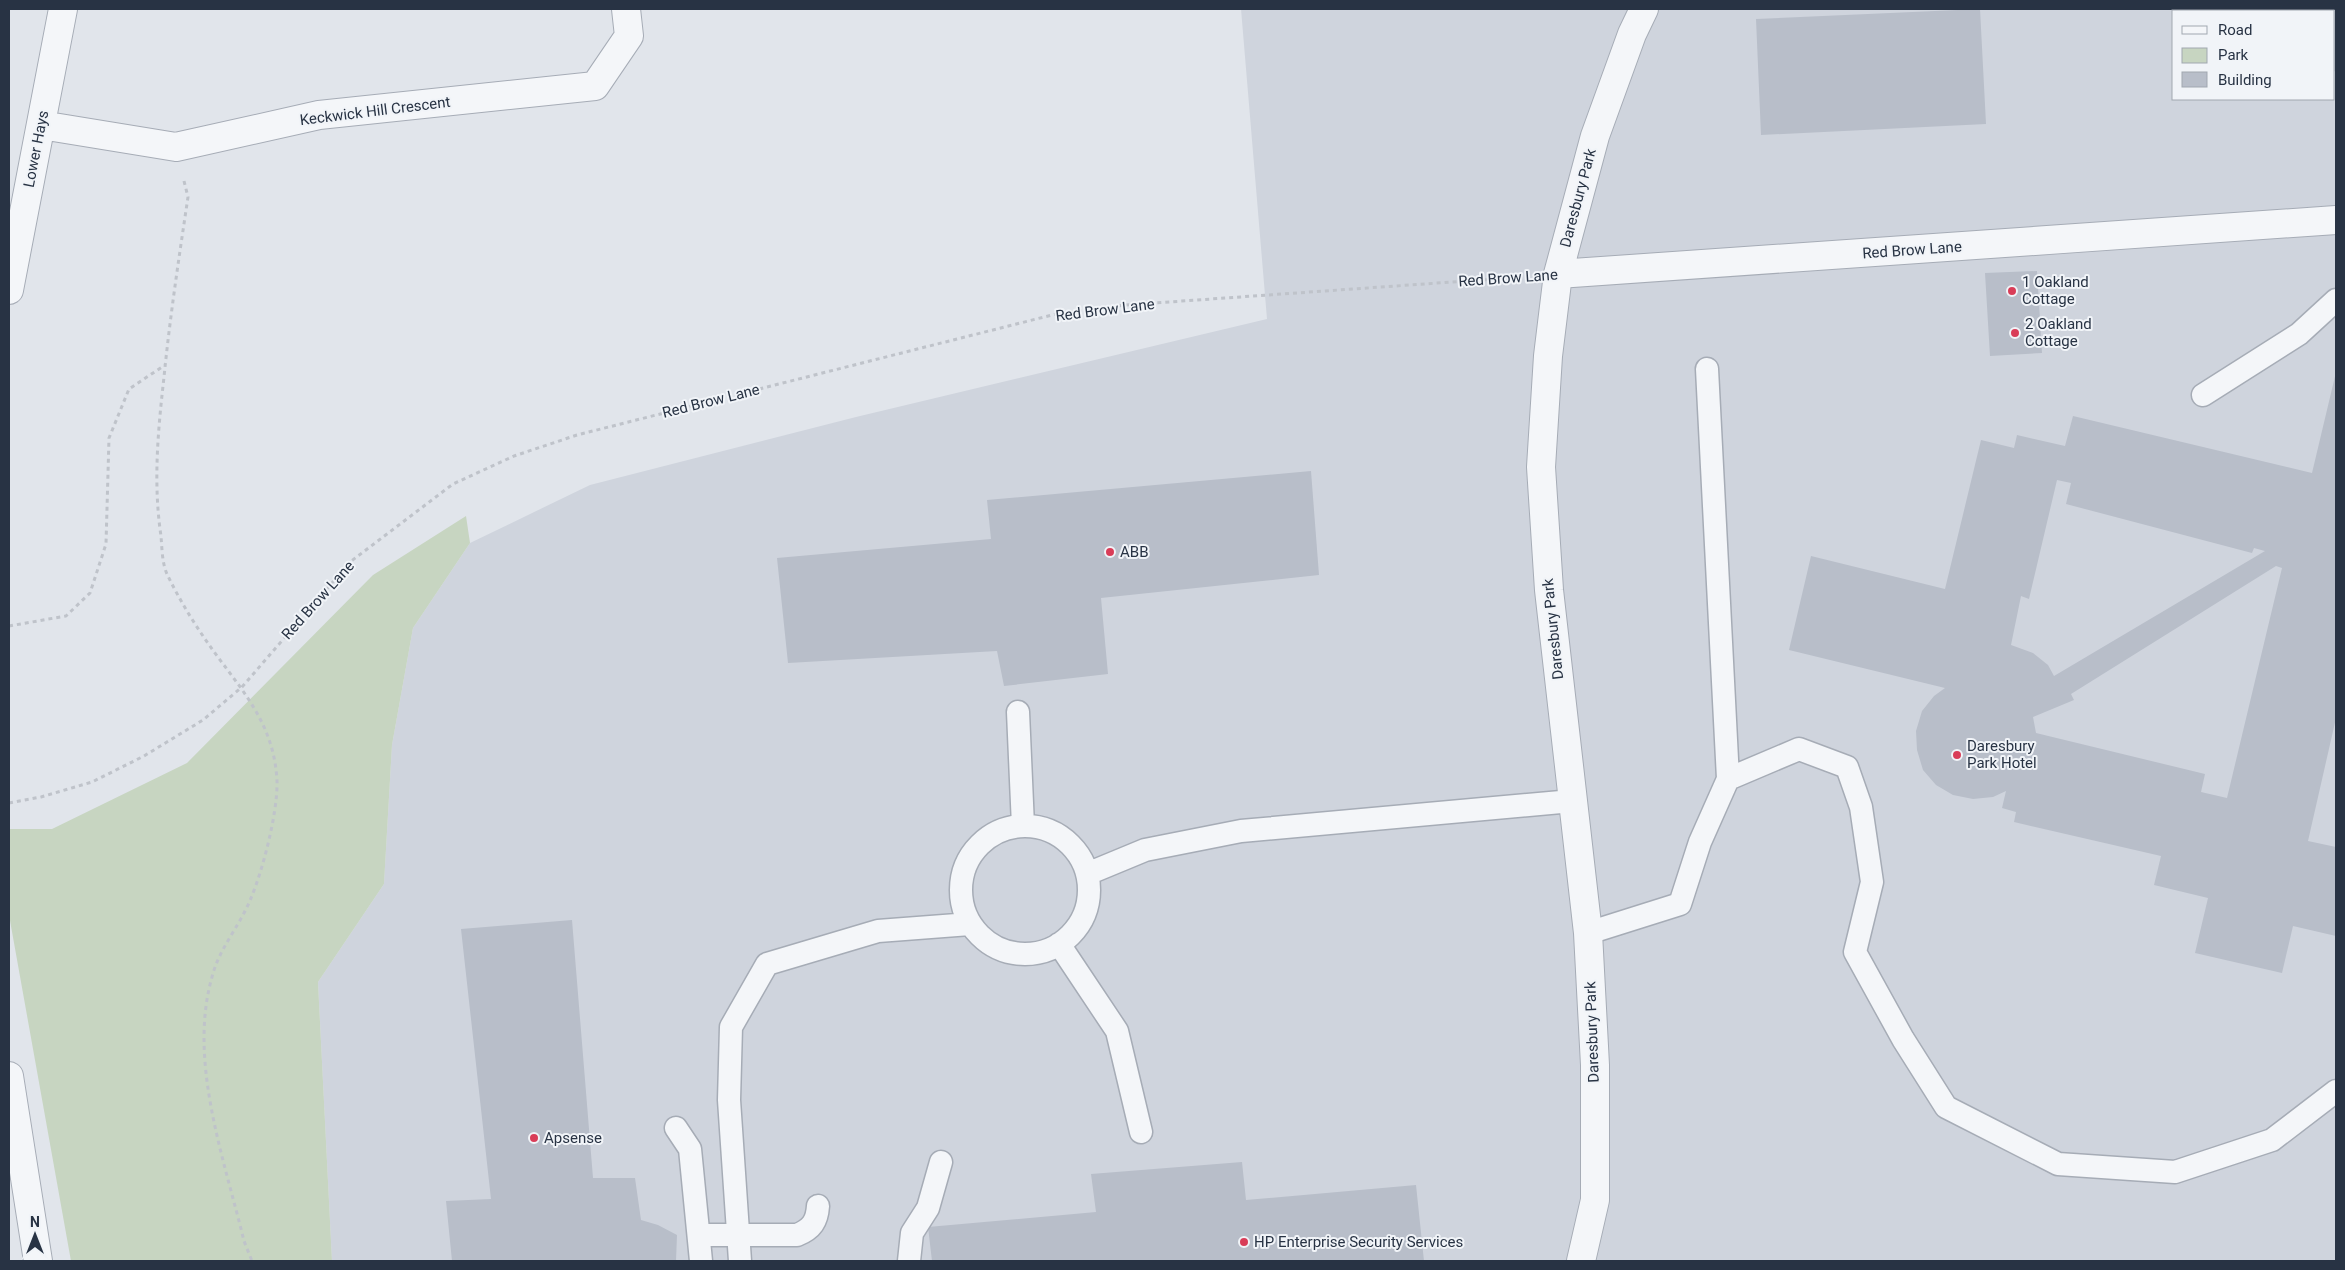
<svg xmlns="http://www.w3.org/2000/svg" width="2345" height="1270" font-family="Roboto,sans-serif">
<rect width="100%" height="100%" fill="#e1e5eb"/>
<path fill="#cfd4dd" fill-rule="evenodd" d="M1241,9H2336V1261H332L318,982L384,884L392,745L413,628L470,543L590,485L856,417L1267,319ZM2174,11H2334V99H2174Z"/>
<path fill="#c7d5c1" d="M466,516L470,543L413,628L392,745L384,884L318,982L332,1261H71L9,915V829H52L187,763L373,575Z"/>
<path fill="#b8bec9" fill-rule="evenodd" d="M1980,9L1986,124L1761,135L1756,19Z
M2230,9H2336V72L2334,71V11H2229Z
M2037,271L2042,353L1990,356L1985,273Z
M2336,372V718L2308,841L2336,847V936L2293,926L2282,973L2195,953L2208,898L2154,885L2161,856L2014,822L2016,812L2002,808L2006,791L1993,797L1973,799L1953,795L1936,785L1923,770L1917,750L1916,731L1922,711L1934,696L1945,688L1789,650L1811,556L1945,589L1981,440L2014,448L2017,435L2065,446L2073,416L2312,473ZM2057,480L2071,483L2066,504L2252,553L2254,548L2265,551L2054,676L2048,665L2033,653L2011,645L2021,596L2029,599ZM2276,566L2282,568L2227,798L2201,792L2205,774L2036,733L2033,717L2074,700L2071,694Z
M1311,471L1319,575L1101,598L1108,674L1004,686L997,651L788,663L777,558L991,539L987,500Z
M572,920L593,1178H635L641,1220L658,1225L677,1235L676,1261H452L446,1201L491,1199L461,929Z
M1242,1162L1246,1200L1416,1185L1424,1261H932L928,1227L1096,1212L1091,1174Z"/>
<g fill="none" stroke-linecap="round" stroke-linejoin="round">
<defs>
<path id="lane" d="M1707,369L1728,779
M2203,395L2299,334L2336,300
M1018,712L1023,826
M961 890a64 64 0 1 1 128 0a64 64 0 1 1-128 0Z
M1087,874L1145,850L1241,831L1572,801
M1588,933L1680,904L1700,842L1728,779L1799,749L1847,767L1861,807L1872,882L1855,952L1903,1039L1946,1107L2058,1164L2175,1172L2272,1140L2336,1091
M1059,944L1117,1031L1141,1132
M676,1128L690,1149L701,1261
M699,1235H797C812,1229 817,1221 818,1206
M740,1261L729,1100L731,1027L767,964L878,931L970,924
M909,1261L912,1233L928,1208L941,1162"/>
<path id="street" d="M41,125L176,147L319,115L595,86L629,36L626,9
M1558,274L2336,220
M9,290L63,9
M9,1076L38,1261
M1581,1261L1595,1200V1065L1588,933L1549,590L1541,467L1548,356L1558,274L1595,136L1632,34L1644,9"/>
</defs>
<use href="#lane" stroke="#a6acb6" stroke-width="25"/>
<use href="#street" stroke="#a6acb6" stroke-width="30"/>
<path stroke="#bfc3ca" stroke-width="3" stroke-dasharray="4 4" stroke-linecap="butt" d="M184,181L188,197C179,257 170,317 164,377C158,430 153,483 161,536C162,548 162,563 167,574C177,595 190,617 203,636C235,684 274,718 277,781C278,814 260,884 244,913C233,934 218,953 212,977C188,1061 224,1158 244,1241L252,1261
M9,626L66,616L90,593L106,544L109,438L129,389L165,365
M9,803L41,797L92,782L144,756L203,720L242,687L350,562L453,484L514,456L577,435L1056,314L1126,305L1523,277"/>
<use href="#lane" stroke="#f4f6f9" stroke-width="22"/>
<use href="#street" stroke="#f4f6f9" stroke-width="28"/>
</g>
<g fill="#d93d58" stroke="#f1f4f8" stroke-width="2">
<circle cx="2012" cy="291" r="5"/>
<circle cx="2015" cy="333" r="5"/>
<circle cx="1110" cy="552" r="5"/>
<circle cx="1957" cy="755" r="5"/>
<circle cx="534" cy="1138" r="5"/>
<circle cx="1244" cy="1242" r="5"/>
</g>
<g text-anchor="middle" stroke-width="4" stroke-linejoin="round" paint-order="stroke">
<g font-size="15" fill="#283344" stroke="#f1f4f8">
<text transform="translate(375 111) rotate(-7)" y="5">Keckwick Hill Crescent</text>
<text transform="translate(36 149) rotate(-79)" y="5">Lower Hays</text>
<text transform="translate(1578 198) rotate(-75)" y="5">Daresbury Park</text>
<text transform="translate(1912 250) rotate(-4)" y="5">Red Brow Lane</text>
<text transform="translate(1508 278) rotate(-4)" y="5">Red Brow Lane</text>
<text transform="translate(1105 310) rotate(-7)" y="5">Red Brow Lane</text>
<text transform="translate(711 401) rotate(-14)" y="5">Red Brow Lane</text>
<text transform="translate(318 600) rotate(-48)" y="5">Red Brow Lane</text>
<text transform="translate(1553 629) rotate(-96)" y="5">Daresbury Park</text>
<text transform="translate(1592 1032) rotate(-92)" y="5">Daresbury Park</text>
</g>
<g font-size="15" fill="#283344" stroke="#f1f4f8" text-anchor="start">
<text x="2022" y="287">1 Oakland<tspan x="2022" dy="17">Cottage</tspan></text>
<text x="2025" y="329">2 Oakland<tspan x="2025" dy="17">Cottage</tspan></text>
<text x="1120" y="557">ABB</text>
<text x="1967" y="751">Daresbury<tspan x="1967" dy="17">Park Hotel</tspan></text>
<text x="544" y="1143">Apsense</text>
<text x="1254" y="1247">HP Enterprise Security Services</text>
</g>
</g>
<rect width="2345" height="1270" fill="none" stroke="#283344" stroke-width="20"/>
<rect x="2172" y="10" width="162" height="90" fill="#f1f4f8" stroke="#a1a7b0"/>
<rect x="2182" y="26" width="25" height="8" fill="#f4f6f9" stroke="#a1a7b0"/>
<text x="2218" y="35" font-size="15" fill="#283344">Road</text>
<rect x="2182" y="48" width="25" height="15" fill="#c7d5c1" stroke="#a1a7b0"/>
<text x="2218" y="60" font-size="15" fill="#283344">Park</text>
<rect x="2182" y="72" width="25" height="15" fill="#b8bec9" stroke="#a1a7b0"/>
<text x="2218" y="85" font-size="15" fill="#283344">Building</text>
<g transform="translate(35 1235)" stroke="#f1f4f8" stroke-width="4" paint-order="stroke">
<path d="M0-4L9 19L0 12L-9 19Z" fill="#283344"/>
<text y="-8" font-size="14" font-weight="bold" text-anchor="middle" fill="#283344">N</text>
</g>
</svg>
